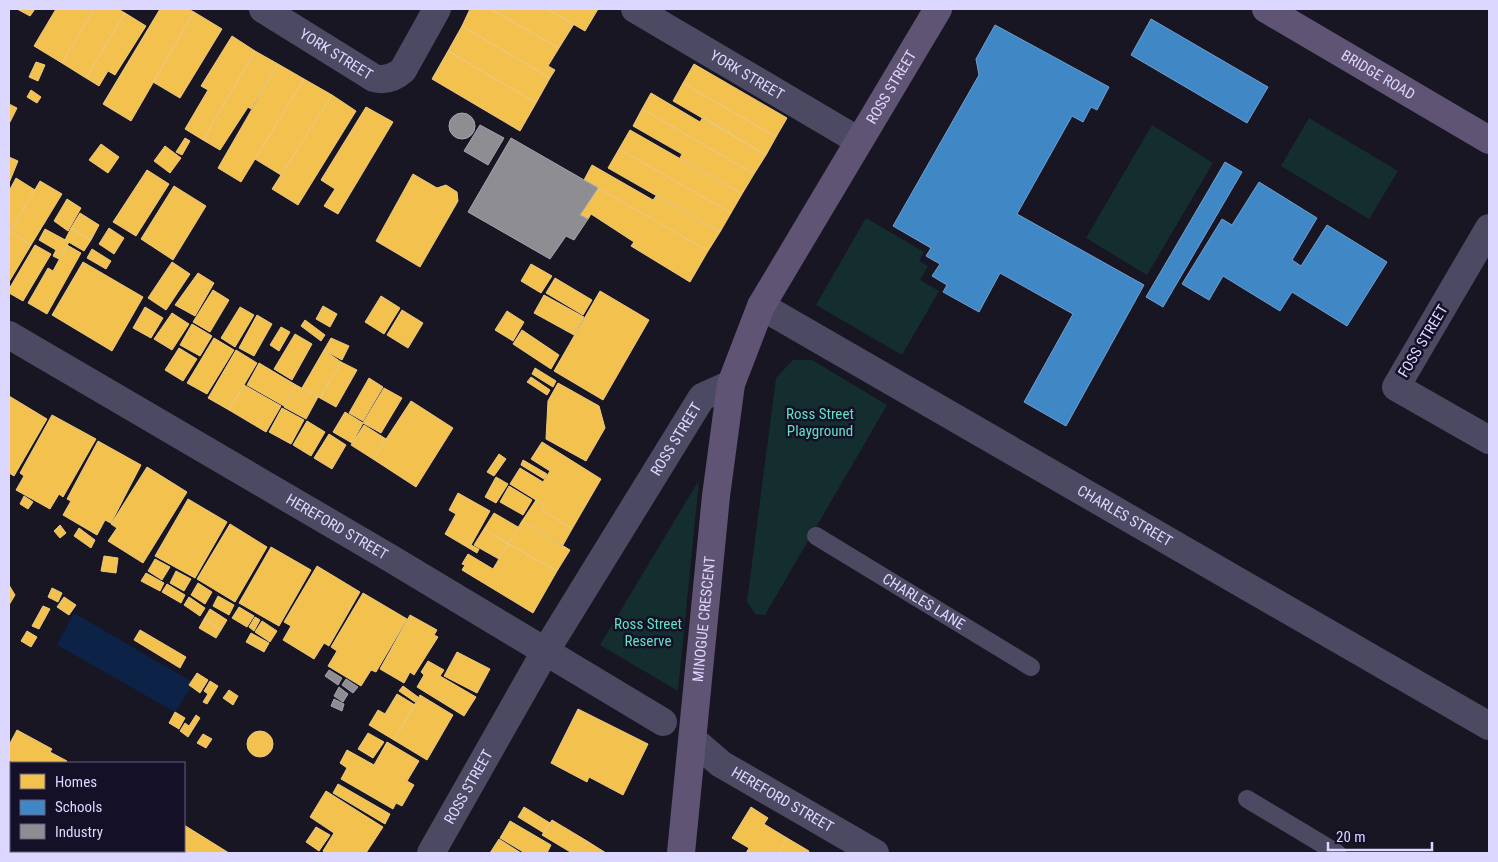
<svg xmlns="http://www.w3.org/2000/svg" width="1498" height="862" font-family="'Roboto Condensed',sans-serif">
<rect width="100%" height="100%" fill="#181622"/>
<path fill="#142e30" d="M1309,118L1398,171L1369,219L1281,166Z
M1152,125L1213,163L1147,275L1086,238Z
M866,218L924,252L919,261L928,266L920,280L939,291L902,355L816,305Z
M793,360H812L887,405L765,615L755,614L747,602L776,378Z
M699,480L678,691L600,645Z"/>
<path fill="#0d2247" d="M74,613L194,683L175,712L57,645Z"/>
<path fill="#f2c14e" stroke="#ebc883" d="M17,9H35L30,16Z
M56,9H94L62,63L34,46Z
M94,9H118L125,13L86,78L62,63Z
M160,9H188L194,12L131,121L103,104Z
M470,9H490L559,48L548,66L555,70L550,78L462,26Z
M490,9H547L574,24L559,48Z
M547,9H598L585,31Z
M194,12L222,29L180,98L153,82Z
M125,13L146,26L115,75L108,71L99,86L86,78Z
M462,26L550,78L536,103L448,51Z
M232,36L255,51L203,140L185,129L208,90L201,86Z
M255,51L278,64L251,109L248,107L220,150L203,140Z
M448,51L536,103L520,131L432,79Z
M36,62L45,65L38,81L29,77Z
M278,64L304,79L241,182L218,168Z
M694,64L787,118L776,137L683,83Z
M304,79L332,95L281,175L255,159Z
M683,83L776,137L766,155L673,101Z
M31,90L41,97L37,103L27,97Z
M651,93L700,122L703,117L766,155L754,174L642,109Z
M332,95L356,111L298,205L272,189Z
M9,104L17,108L10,122L9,121Z
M366,107L393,122L338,214L324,206L335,189L321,180Z
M642,109L754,174L742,194L680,158L682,154L633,126Z
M630,130L742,194L731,213L619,149Z
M185,138L190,141L182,155L176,152Z
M101,144L119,157L108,173L89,160Z
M165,146L181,158L170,173L154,161Z
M619,149L731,213L720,232L608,168Z
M9,157L18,161L9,183Z
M592,165L653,200L656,196L720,232L708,251L584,180Z
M147,170L169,184L136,236L113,222Z
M413,174L437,188L446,185L457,192L458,201L420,267L376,241Z
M16,178L35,190L9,233V191Z
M40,181L62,194L31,245L10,232Z
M174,186L206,206L173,260L141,239Z
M598,188L708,251L690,282L631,246L634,242L591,214L588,219L580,215Z
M67,199L81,208L68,231L54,221Z
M80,213L99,225L91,240L71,228Z
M71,228L91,240L84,251L65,240Z
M109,228L124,238L114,254L99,244Z
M45,229L69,242L59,259L53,256L56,250L39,240Z
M10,232L31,245L9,282V233Z
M35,245L51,254L23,301L9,293V289Z
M67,245L81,253L47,314L28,303L48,268L53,271Z
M92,249L111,261L106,269L87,258Z
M83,262L143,297L112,351L52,315Z
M172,262L190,274L166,310L148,298Z
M531,264L552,276L541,293L521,281Z
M198,273L214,283L195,316L175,305Z
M555,278L592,300L583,315L546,293Z
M213,290L229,300L210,332L193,322Z
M600,291L649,320L603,400L554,371Z
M544,295L584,317L574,335L534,313Z
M381,296L400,308L384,334L365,322Z
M323,306L337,314L330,327L316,319Z
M145,307L163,318L151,338L133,328Z
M240,307L254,315L235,347L221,338Z
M402,310L423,323L408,348L387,335Z
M507,311L524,322L513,341L495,330Z
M172,313L189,324L172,350L154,339Z
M257,315L272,324L254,356L239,348Z
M305,320L325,335L321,341L301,326Z
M192,324L212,336L200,356L180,345Z
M281,327L290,332L279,351L270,345Z
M522,330L559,355L551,369L513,344Z
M295,334L312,344L292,380L274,369Z
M214,338L234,350L207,394L187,383Z
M331,338L349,346L342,360L324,350Z
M179,348L197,359L183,381L165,370Z
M236,350L257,363L229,410L208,398Z
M324,350L341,362L320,398L302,388Z
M341,362L357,370L336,407L320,398Z
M259,363L296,385L284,406L247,385Z
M535,368L556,381L553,387L532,374Z
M531,377L550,390L547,395L527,382Z
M369,378L383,387L363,421L349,413Z
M558,383L599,406L605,428L586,461L546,439L548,401Z
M244,385L281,406L266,432L229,410Z
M296,385L318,397L306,419L284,407Z
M384,388L402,398L381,433L363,423Z
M9,396L47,419L14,476L9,473Z
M411,401L453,428L416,487L373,459Z
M282,408L304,420L291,444L269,432Z
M345,412L363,423L352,443L333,432Z
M52,415L96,439L63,497L59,494L50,509L16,490L24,476L20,473Z
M307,421L325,432L311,456L293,445Z
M364,425L386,439L373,459L351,445Z
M329,434L346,445L332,469L314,458Z
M98,441L141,465L111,523L105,520L97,535L63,515L71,501L67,499Z
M542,442L601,479L572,529L541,509L544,505L510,484L520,468L543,482L550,471L531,459Z
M499,454L506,459L494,476L487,472Z
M523,460L547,474L544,479L521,465Z
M147,467L187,492L143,563L108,541L117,528L111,524Z
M496,477L508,484L496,503L485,497Z
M509,486L532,500L523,515L500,502Z
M458,493L490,511L471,545L479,549L477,553L445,534L456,514L449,510Z
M24,496L33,502L28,509L20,504Z
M188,499L227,522L195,578L155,556Z
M536,500L544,505L541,509L572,529L563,545L522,521Z
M494,513L518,527L508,544L484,529Z
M522,521L570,550L557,571L508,544Z
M230,524L267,547L235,602L197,579Z
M60,525L66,533L60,538L54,531Z
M79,528L95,540L91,548L74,536Z
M484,529L508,544L499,559L474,545Z
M508,544L557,571L533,613L462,570L465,565L462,564L468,554L493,569Z
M271,547L311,570L279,626L239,603Z
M104,556L118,558L116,573L101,571Z
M155,559L170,567L162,580L148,571Z
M317,566L360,592L329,646L324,643L314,659L283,640L291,626L284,622Z
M176,571L191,579L184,591L170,583Z
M146,573L164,583L160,591L141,581Z
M198,583L212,592L205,604L191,595Z
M167,584L185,595L181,603L162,592Z
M9,585L15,595L9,605Z
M52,588L62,593L58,602L48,597Z
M363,593L407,619L376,672L371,670L361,686L328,666L337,651L331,647Z
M218,596L234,605L229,615L213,606Z
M64,597L76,605L69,615L57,607Z
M189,597L205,608L200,616L184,605Z
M43,606L50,609L39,629L32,626Z
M239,607L254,616L247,627L232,618Z
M210,609L227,620L221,630L204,619Z
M410,615L437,630L434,635L438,637L414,675L410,672L404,683L380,669Z
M255,617L260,620L254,631L249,627Z
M204,619L221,630L216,638L199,628Z
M262,621L277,631L270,642L255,632Z
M140,630L186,657L180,668L134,640Z
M27,631L37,637L31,647L21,641Z
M251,633L269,643L264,652L246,642Z
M457,652L490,669L477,693L444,676Z
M428,661L444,670L440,676L476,697L464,716L417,687L424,675L421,672Z
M197,673L208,680L200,693L189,685Z
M210,681L218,686L207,704L203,702L208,694L204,691Z
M403,686L418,697L415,702L399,691Z
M229,690L238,696L233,705L223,698Z
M397,694L415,705L394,740L369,725L378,710L385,714Z
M420,695L453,715L427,760L394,740Z
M578,709L648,744L623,795L589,777L587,782L551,763Z
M175,712L185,718L179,729L169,723Z
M196,715L200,718L188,737L180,731L185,723L189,726Z
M17,730L52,749L50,752L67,761L66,763H14L9,760V745Z
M247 744a13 13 0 1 1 26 0a13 13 0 1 1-26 0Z
M368,733L384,742L373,758L358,749Z
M203,734L212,739L206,748L197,743Z
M387,742L419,761L407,781L414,785L402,806L396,803L393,809L341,779L347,768L340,763L347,750L374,765Z
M9,762L11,764V797L9,796Z
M338,784L390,814L385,824L333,793Z
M326,791L383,827L366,853H326L323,851L334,833L310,817Z
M524,807L550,823L544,833L518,817Z
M751,807L768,818L764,824L787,838L779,853H746L749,848L732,838Z
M552,820L587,841L580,853H572L542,835Z
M510,821L551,845L547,853H525L500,838Z
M184,825L229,853H172L168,851H184Z
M316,827L330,835L319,851L306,842Z
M787,838L809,851L808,853H779Z
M499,839L521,853H490Z
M587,841L606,853H580Z
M99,851H159L158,853H103Z"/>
<path fill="#3f88c5" stroke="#6ea0d6" d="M1151,19L1268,87L1247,123L1131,55Z
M995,25L1109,87L1097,110L1091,107L1083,122L1072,116L1017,214L1144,285L1066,426L1024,402L1073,314L1000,273L979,312L943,292L947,285L932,276L940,264L926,256L931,248L893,226L979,75L976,59Z
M1225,162L1242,172L1163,307L1146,297Z
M1259,182L1317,218L1292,260L1301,266L1327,225L1387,262L1347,326L1292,292L1280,311L1223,276L1209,300L1182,284L1222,219L1232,225Z"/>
<path fill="#8d8d92" stroke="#a5a3b3" d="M449 126a13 13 0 1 1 26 0a13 13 0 1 1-26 0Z
M480,125L504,138L488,165L464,151Z
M511,138L598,188L580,215L588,219L574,240L566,236L550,259L468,212Z
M329,670L342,678L338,685L325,676Z
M346,679L358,687L353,693L342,685Z
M339,687L348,694L343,702L334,696Z
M334,699L344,704L342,711L331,706Z"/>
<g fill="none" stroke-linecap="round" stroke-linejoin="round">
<g stroke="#4c4a63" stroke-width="18">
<path id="s1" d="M816,536L1031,667"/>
<path d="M1247,799L1337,853"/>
<path d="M21,851L25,853"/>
</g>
<g stroke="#4c4a63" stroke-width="28">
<path id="s2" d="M263,9L374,78C385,81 394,78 403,70L437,9"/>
<path id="s3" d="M635,9L859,141"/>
<path d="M1489,228L1396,387L1489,440"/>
<path id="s4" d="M761,306L1489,726"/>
<path id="s5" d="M9,335L390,558L663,722"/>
<path id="s6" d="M693,740L721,764L875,853"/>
<path id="s7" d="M431,853L545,652L702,397L731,384"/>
</g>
<g stroke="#605474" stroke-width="28">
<path id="s8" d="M1266,9L1489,140"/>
<path id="s9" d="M681,853L716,496L731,384L761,306L938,9"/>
</g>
</g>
<g text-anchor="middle" stroke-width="5" stroke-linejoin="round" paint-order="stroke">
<g font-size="15" fill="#dcd7ff" stroke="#141028">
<text dy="5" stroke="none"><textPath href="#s2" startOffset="86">YORK STREET</textPath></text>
<text dy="5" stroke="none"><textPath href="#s8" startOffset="130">BRIDGE ROAD</textPath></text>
<text dy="5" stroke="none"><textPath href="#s3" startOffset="130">YORK STREET</textPath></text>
<text dy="5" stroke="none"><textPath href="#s9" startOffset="810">ROSS STREET</textPath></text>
<text transform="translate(1423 341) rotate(-59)" y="5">FOSS STREET</text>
<text dy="5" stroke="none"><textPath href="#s7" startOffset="481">ROSS STREET</textPath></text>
<text dy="5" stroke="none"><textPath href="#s4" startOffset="420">CHARLES STREET</textPath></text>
<text dy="5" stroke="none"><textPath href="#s5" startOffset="380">HEREFORD STREET</textPath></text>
<text dy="5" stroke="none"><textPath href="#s1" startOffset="126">CHARLES LANE</textPath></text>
<text dy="5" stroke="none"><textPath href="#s9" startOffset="235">MINOGUE CRESCENT</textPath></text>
<text dy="5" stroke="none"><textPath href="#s7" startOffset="76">ROSS STREET</textPath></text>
<text dy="5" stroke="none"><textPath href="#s6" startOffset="108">HEREFORD STREET</textPath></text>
</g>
<g font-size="15" fill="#61e1c2" stroke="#141028">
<text x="820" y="419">Ross Street<tspan x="820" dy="17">Playground</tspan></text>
<text x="648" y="629">Ross Street<tspan x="648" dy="17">Reserve</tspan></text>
</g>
</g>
<rect width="1498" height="862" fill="none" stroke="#dcd7ff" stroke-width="20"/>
<rect x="10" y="762" width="175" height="90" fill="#141028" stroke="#64607e"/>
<rect x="20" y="774" width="25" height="15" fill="#f2c14e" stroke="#64607e"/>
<text x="55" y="787" font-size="15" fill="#dcd7ff">Homes</text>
<rect x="20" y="800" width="25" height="15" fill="#3f88c5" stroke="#64607e"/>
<text x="55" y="812" font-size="15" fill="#dcd7ff">Schools</text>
<rect x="20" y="824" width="25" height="15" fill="#8d8d92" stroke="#64607e"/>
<text x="55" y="837" font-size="15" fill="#dcd7ff">Industry</text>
<path d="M1328 842v8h104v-8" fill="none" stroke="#dcd7ff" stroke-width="2.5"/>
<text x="1336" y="842" font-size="15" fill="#dcd7ff" stroke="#141028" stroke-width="4" paint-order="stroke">20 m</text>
</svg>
